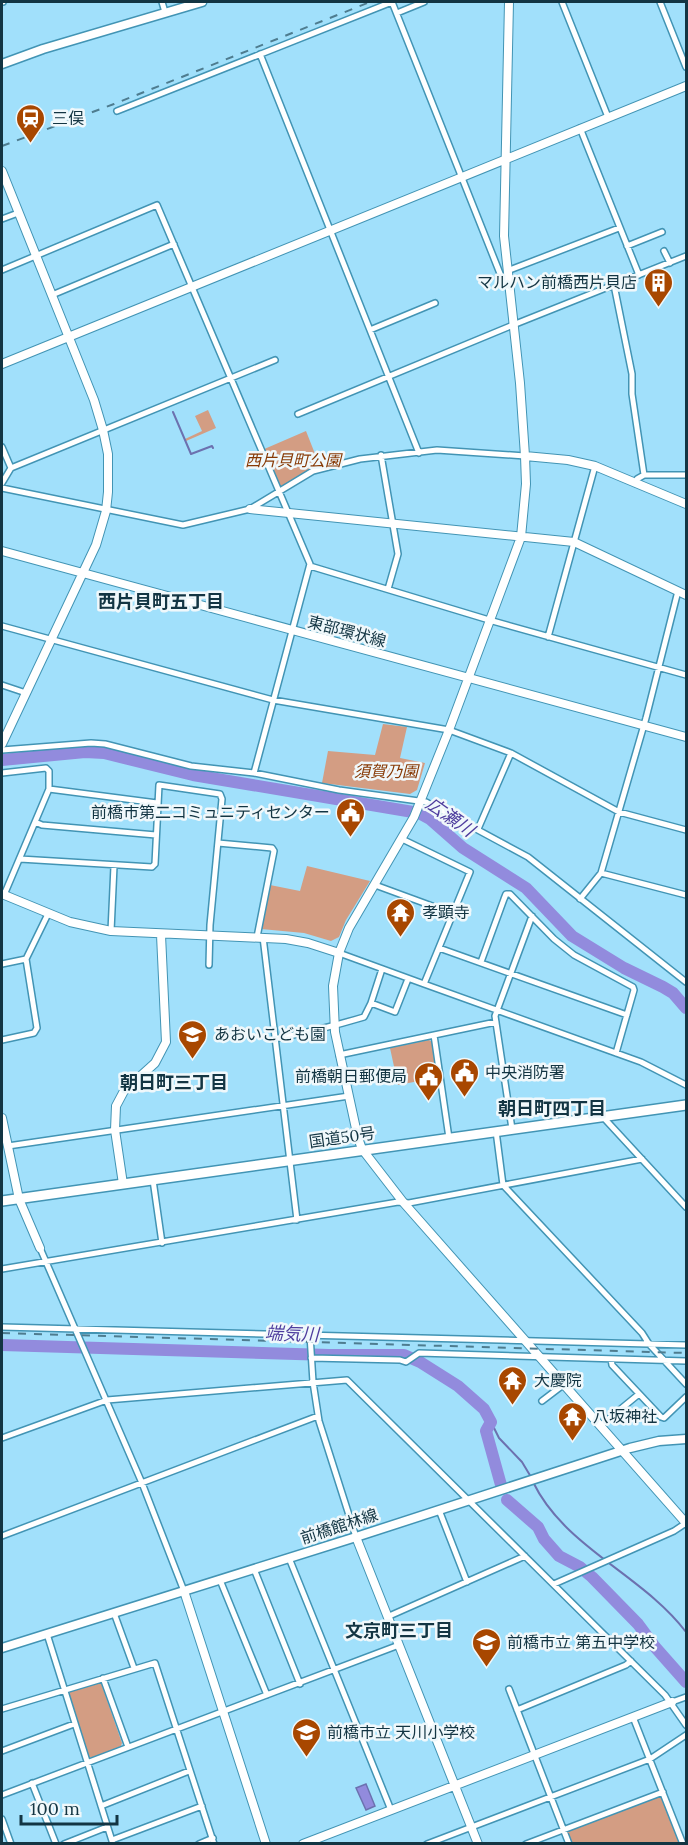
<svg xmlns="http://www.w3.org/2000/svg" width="688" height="1845" font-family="Lora,'Noto Sans JP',serif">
<rect width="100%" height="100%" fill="#a1e0fb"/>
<path fill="#d39d83" d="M208,410L216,428L186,441L185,439L202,431L195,416Z
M306,431L321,469L280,492L262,450Z
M383,724L407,727L400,758L425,763L417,790L410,794L322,783L328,751L375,755Z
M307,866L370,881L346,920L339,937L331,941L304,933L261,929L270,885L300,891Z
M429,1040L432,1042L438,1075L435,1078L398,1085L390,1048Z
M99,1682L101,1683L122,1743L121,1746L92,1758L88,1756L68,1695L70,1691Z
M663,1792L683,1843H569L564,1829Z"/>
<path fill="#928bdd" stroke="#6c71af" stroke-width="1.5" d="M366,1784L375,1806L366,1810L356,1788Z"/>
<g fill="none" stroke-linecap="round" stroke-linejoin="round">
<path stroke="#6c71af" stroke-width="2" d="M173,412L191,454L212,446L213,448
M491,1422L499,1438L522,1462L531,1477
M533,1482C565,1548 643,1575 686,1632"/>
<path stroke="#928bdd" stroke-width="12" d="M2,760L85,752L104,753L193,775L419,813L430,819L463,848L526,888L572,936L624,968L663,987L673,993L686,1008
M2,1345L329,1355H404L420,1362L458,1386L484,1409L491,1422L486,1431L501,1485
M507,1500L538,1527L544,1539L559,1556L580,1567L592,1577L638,1624L655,1647L686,1682"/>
<defs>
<path id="street" d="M2,2H3
M162,2L165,12
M562,2L608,117
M660,2L686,67
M397,13L424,2
M260,54L419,453
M117,111L392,2L501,276L505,279H509
M580,128L639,275
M2,219L18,213
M627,246L662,232
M664,251L670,263
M2,270L157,205L310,564L254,773
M507,271L619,228
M614,285L632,374V394L644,475
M52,295L174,244
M370,330L435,303
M298,414L513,325L686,256
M2,447L11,468L2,483
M381,455L398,554L388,589
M11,468L275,360
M637,484V479L644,475H686
M2,488L183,525L250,509L313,471L360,459L437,450L525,456
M310,566L489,620L686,675
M2,626L273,700L449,730L511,753L619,812L686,830
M548,637L595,466
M2,685L26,693
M2,750L91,743L105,744L191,766L254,773L339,790L426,802L528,857L686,982
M2,773L46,768L49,771V789L4,895
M49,789L157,803
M35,822L42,825L156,835
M478,829L511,753
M218,843L272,848L274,851L257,937
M20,859L152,867L155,864L159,785L220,794L222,799L210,925L209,965
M601,873L686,895
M375,885L454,914
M580,899L601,873L646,718L678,591
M111,931L114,866
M263,937L297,1220
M439,948L627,1015
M339,953L424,984L470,872L402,839
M481,962L504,899L506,894H510L554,939L574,955L633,987L634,990L616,1053
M2,964L26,959L48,914
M424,984L641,1062L686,1085
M371,1003L395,1012L408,979
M434,1035L449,1138
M274,1039C305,1033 334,1026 364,1017L371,1003L382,969
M2,1040L34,1033L37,1028L26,959
M339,1055L496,1022
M603,1117L686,1207
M512,1129L495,1016L532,916
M496,1131L503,1185L642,1333L649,1344L686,1384
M8,1146L349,1096
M153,1180L162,1243
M40,1248L142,1483L184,1591
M2,1269L398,1202L409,1203L642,1159
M2,1327L686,1345
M310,1335L313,1382L319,1421L356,1537
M311,1358L400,1360L406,1362L419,1353L686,1361
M611,1359L612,1365L661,1417L664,1418L686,1397
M542,1401L563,1385
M600,1426L639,1394
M2,1438L107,1400L347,1380L665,1695L686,1725
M439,1510L467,1582
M2,1536L318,1416
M289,1558L391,1810
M254,1569L300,1684
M220,1580L267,1695
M554,1584L674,1531L686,1523
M114,1613L134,1668
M387,1617L525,1556
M47,1634L113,1844
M103,1678L128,1747
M509,1689L569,1844
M672,1702L686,1697
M2,1709L155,1663L214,1844
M517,1710L626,1665L631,1661
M633,1717L683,1844
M2,1751L74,1724
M32,1783L56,1844
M2,1795L399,1645
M101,1806L189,1771
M2,1819L11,1844
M112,1840L202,1806
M64,1844L107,1827
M199,1844L213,1838
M427,1844L650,1759L686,1735
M526,1844L663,1792"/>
<path id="secondary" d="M509,2L504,236L520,383L525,456L526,484L521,537L449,730L414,817L349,928L339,953L333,986L335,1032L358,1138L362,1149L403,1202L686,1523
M2,171L94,400L103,430L108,454V492L106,511L96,545L2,744
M2,364L686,86
M525,456L568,460L595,466L686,504
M250,509L574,542L686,595
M2,551L686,737
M2,894L70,922L111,931L286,939L308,943L339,953
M2,1118L19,1199L40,1248
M123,1184L115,1130L116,1106L124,1091L155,1063L166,1042L161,935
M356,1537L478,1844
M184,1591L266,1844
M303,1844L672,1702"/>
<path id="primary" d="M2,64L43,49L202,2
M2,1648L356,1537L630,1448L659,1441L686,1439"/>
<path id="highway" d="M2,1201L686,1105"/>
</defs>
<use href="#street" stroke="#4294b4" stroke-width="8"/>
<use href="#secondary" stroke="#4294b4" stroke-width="10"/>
<use href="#primary" stroke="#4294b4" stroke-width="11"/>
<use href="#highway" stroke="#4294b4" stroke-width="12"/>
<use href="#street" stroke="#fff" stroke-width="5"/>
<use href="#secondary" stroke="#fff" stroke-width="8"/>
<use href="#primary" stroke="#fff" stroke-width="8"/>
<use href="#highway" stroke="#fff" stroke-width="9"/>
<path stroke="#4e7c8f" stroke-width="2" stroke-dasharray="8 8" stroke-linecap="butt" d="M2,146L114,104L370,2
M2,1333L686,1353"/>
</g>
<defs>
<symbol id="station-pin" viewBox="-11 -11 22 30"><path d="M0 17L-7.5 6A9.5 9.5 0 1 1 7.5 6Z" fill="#a84700" stroke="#f0f8fb"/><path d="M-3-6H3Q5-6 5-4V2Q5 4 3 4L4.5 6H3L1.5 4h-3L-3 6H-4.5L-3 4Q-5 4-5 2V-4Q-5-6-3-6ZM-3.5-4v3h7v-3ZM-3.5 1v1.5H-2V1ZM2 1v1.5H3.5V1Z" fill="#fff"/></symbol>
<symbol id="building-pin" viewBox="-11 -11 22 30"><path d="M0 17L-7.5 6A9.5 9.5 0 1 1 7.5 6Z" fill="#a84700" stroke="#f0f8fb"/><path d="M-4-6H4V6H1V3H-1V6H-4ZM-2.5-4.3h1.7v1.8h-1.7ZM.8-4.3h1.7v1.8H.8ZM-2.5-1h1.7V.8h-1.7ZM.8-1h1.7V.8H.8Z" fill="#fff"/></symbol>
<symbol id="civic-pin" viewBox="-11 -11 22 30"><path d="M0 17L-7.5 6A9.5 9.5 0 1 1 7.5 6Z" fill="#a84700" stroke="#f0f8fb"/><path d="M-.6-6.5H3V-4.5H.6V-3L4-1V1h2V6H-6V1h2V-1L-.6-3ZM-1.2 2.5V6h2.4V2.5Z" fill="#fff"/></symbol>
<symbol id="temple-pin" viewBox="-11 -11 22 30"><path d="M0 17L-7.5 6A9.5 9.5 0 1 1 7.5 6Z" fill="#a84700" stroke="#f0f8fb"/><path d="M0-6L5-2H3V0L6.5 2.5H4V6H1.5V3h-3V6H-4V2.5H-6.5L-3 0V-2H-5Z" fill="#fff"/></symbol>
<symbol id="school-pin" viewBox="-11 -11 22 30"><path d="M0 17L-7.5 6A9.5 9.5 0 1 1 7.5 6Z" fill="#a84700" stroke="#f0f8fb"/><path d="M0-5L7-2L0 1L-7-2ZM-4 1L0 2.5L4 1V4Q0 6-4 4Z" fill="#fff"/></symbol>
</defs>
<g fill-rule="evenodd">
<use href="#station-pin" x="14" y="102" width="33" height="45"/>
<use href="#building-pin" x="642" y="266" width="33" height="45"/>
<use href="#civic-pin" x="334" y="796" width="33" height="45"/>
<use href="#temple-pin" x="384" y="896" width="33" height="45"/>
<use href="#school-pin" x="176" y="1018" width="33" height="45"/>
<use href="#civic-pin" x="448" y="1056" width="33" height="45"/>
<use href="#civic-pin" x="412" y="1060" width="33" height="45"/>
<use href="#temple-pin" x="496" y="1364" width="33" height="45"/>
<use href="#temple-pin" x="556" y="1400" width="33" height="45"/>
<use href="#school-pin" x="470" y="1626" width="33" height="45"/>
<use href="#school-pin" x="290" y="1716" width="33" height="45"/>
</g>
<g text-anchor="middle" stroke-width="5" stroke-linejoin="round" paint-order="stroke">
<g font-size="16" fill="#133543" stroke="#f0f8fb" text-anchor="start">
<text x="52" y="124">三俣</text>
<text x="637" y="288" text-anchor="end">マルハン前橋西片貝店</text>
<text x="330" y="818" text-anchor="end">前橋市第二コミュニティセンター</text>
<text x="422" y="918">孝顕寺</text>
<text x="214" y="1040">あおいこども園</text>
<text x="485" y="1078">中央消防署</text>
<text x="407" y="1082" text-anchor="end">前橋朝日郵便局</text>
<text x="534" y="1386">大慶院</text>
<text x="593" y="1422">八坂神社</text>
<text x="507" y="1648">前橋市立 第五中学校</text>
<text x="327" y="1738">前橋市立 天川小学校</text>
</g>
<g font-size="16" font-style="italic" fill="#873905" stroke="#f0f8fb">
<text x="293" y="466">西片貝町公園</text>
<text x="386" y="777">須賀乃園</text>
</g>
<g font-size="16" fill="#133543" stroke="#f0f8fb">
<text transform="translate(347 631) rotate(15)" y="6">東部環状線</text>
<text transform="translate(342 1137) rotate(-8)" y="6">国道50号</text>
<text transform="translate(339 1526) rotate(-18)" y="6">前橋館林線</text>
</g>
<g font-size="18" font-weight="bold" fill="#133543" stroke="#f0f8fb">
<text x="161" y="608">西片貝町五丁目</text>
<text x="174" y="1089">朝日町三丁目</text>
<text x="552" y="1115">朝日町四丁目</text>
<text x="399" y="1637">文京町三丁目</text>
</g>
<g font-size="18" font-style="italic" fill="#4e3d9e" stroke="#f0f8fb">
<text transform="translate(450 817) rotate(35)" y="6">広瀬川</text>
<text transform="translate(292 1334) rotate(2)" y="6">端気川</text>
</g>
</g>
<rect width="688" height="1845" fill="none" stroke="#133543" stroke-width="6"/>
<path d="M21 1815v9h96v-9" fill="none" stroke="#133543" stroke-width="3"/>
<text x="30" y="1815" font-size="18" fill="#133543" stroke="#f0f8fb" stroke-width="4.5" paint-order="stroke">100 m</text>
</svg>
